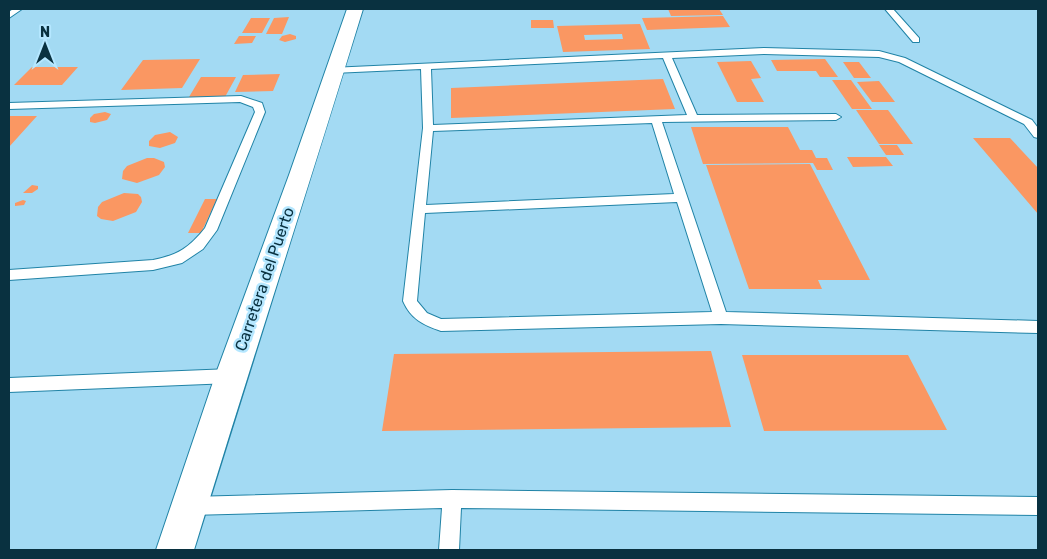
<svg xmlns="http://www.w3.org/2000/svg" width="1047" height="559" font-family="Rubik,sans-serif">
<rect width="100%" height="100%" fill="#b5e7ff"/>
<path fill="#a3daf3" d="M9,9H1038V550H9Z"/>
<path fill="#fa9762" fill-rule="evenodd" d="M668,9H719L723,15L671,16Z
M723,16L730,27L647,30L642,18Z
M289,17L282,34H266L274,18Z
M251,18H270L262,33H242Z
M531,20H553L554,28H531Z
M640,24L650,49L563,52L557,26ZM622,34L623,39L585,40L584,35Z
M290,34L296,36V39L285,42L279,40L282,36Z
M239,36H256L252,43L234,44Z
M200,59L182,88L121,90L143,60Z
M825,59L838,77H820L816,71H777L771,60Z
M751,61L761,78L751,79L764,102H737L717,62Z
M843,62H859L871,78H854Z
M32,67H78L62,85H14Z
M280,74L273,91L235,92L243,75Z
M201,77H236L225,97H189Z
M663,79L675,109L451,118V88Z
M832,80H851L872,109H852Z
M879,81L895,102H872L857,82Z
M856,110H888L913,144H879Z
M105,112L111,114L107,120L95,123L90,122V118L94,114Z
M9,116H37L9,147Z
M691,127H788L800,150H812L816,158H827L833,170H817L813,163L703,164Z
M170,132L178,137L175,143L160,148L149,146V141L155,135Z
M973,138H1010L1038,168V214Z
M879,145H897L904,155H886Z
M847,157H886L893,166L853,167Z
M147,158H154L164,162L165,167L159,175L137,183L122,179L123,171L127,166Z
M810,164L870,280H818L822,289H749L706,165Z
M32,185L38,186V189L32,193H23Z
M124,193L138,194L141,197L142,202L136,212L113,221L101,219L97,216L98,207L102,202Z
M205,199H217L201,233H188Z
M23,200L26,201L24,205L15,206V203Z
M711,351L731,427L382,431L394,354Z
M742,355H908L947,430L764,431Z"/>
<g fill="none" stroke-linecap="round" stroke-linejoin="round">
<defs>
<path id="service" d="M13,9H22L9,18V12Z
M885,9H893L919,38V42H913Z
M764,48L879,51L905,58L1032,120L1038,128V138L1034,137L1024,124L899,62L879,57L764,54L672,58L697,115L836,114L841,117L836,120L662,122L726,312L1038,321V333L721,324L441,331C423,325 411,319 403,301L423,128L421,69L333,73L328,70L330,68ZM663,58L687,115L433,125L431,69ZM652,123L674,194L426,205L433,131ZM677,202L712,312L441,319L427,313L417,301L425,213Z
M241,96L262,103L265,112L217,230L203,249L182,263L153,270L9,280V270L153,260C178,255 189,248 205,228L255,112L253,107L240,102L9,109V103Z
M231,369L237,371L239,376L237,381L231,383L9,392V378Z
M452,490L1038,497V515L461,508L459,550H439L442,508L190,515L183,513L181,506L183,499L190,497Z"/>
<path id="secondary" d="M347,9H363C308,190 249,369 194,550H156L215,376L289,175Z"/>
</defs>
<use href="#service" stroke="#2083a6" stroke-width="2"/>
<use href="#secondary" stroke="#2083a6" stroke-width="2"/>
<use href="#service" fill="#fff" fill-rule="evenodd"/>
<use href="#secondary" fill="#fff" fill-rule="evenodd"/>
</g>
<g text-anchor="middle" stroke-width="5" stroke-linejoin="round" paint-order="stroke">
<g font-size="16" fill="#093140" stroke="#b5e7ff">
<text transform="translate(264 279) rotate(-71)" y="6">Carretera del Puerto</text>
</g>
</g>
<rect width="1047" height="559" fill="none" stroke="#093140" stroke-width="20"/>
<g transform="translate(45 45)" stroke="#b5e7ff" stroke-width="4" paint-order="stroke">
<path d="M0-4L9 19L0 12L-9 19Z" fill="#093140"/>
<text y="-8" font-size="14" font-weight="bold" text-anchor="middle" fill="#093140">N</text>
</g>
</svg>
